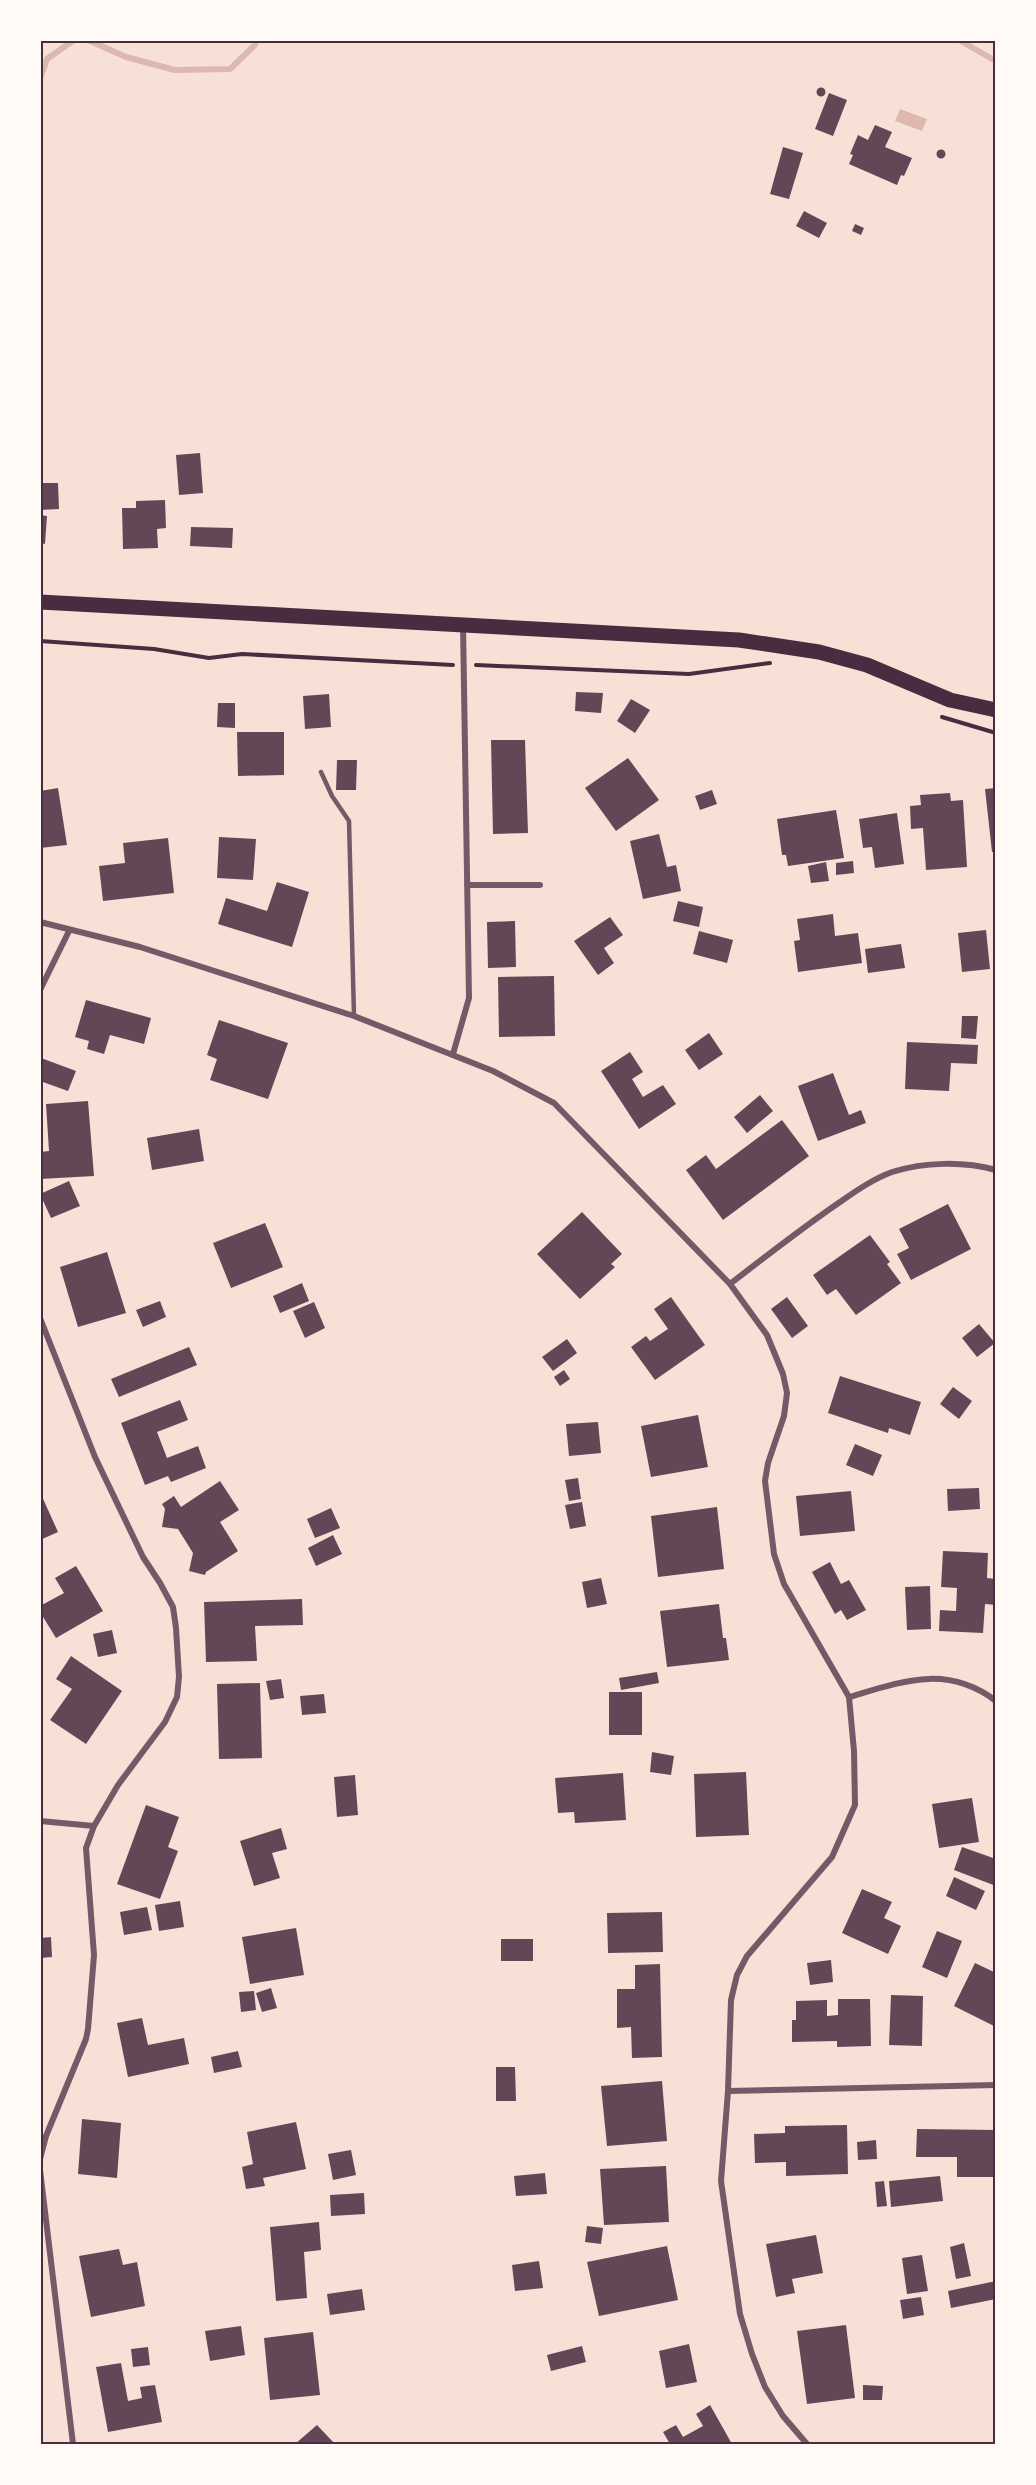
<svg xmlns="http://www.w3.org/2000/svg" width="1036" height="2485" font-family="Inter,sans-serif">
<rect width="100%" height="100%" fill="#f7e1d7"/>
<path fill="#dcb8b0" d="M900,109L927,119L922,131L895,121Z"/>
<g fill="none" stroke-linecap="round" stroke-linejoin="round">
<path stroke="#dcb8b0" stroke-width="6" d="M88,40L126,57L175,70L230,69L255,45L256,40
M959,40L996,61
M40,79L47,59L74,40"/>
</g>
<path fill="#644757" d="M816.5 92a4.5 4.5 0 1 1 9 0a4.5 4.5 0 1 1-9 0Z
M829,93L847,100L833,136L815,129Z
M875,125L892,132L885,147L912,158L904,176L901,175L897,185L849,164L853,155L850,154L858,135L868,140Z
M783,147L803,153L789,199L770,194Z
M936.5 154a4.5 4.5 0 1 1 9 0a4.5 4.5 0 1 1-9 0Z
M804,211L827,223L819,238L796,226Z
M855,224L864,228L861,235L852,231Z
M200,453L203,493L179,495L176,455Z
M40,483H58L59,509L40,510Z
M165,500L166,528L157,529L158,548L123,549L122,508H136V501Z
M40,515L47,516L45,544L40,543Z
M191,527L233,528L232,548L190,546Z
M576,692L603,693L601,713L575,711Z
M329,694L331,727L305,729L303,696Z
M631,699L650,710L635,733L617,721Z
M218,703H235V728L217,727Z
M237,732H284V775L238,776Z
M491,740H525L528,833L493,834Z
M628,758L659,800L616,831L585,788Z
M337,760H357L356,790H336Z
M58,788L67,845L40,848V791Z
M996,788V851L992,852L985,789Z
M712,790L717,804L700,810L695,796Z
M950,793L951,801L963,800L967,867L926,870L923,828L911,829L910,806L921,805L920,795Z
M836,810L844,858L788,866L786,855H782L777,819Z
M897,813L904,864L875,868L872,847L863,848L859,819Z
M659,834L667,867L676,865L681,891L643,899L630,841Z
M219,837L256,839L253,880L217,878Z
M168,838L174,893L103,901L99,866L125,863L123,843Z
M853,861L854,873L836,875V863Z
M826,862L829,881L811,883L808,866Z
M277,882L309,892L292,947L218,924L226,898L267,911Z
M678,901L703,907L699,927L673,921Z
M833,914L835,936L858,933L862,963L798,972L794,941L800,940L797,919Z
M610,917L623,935L604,948L614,963L598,975L574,941Z
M515,921L516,967L488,968L487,922Z
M986,930L990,969L962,972L958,933Z
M699,931L733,940L727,963L693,954Z
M901,944L905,968L868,973L865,949Z
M554,976L555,1036L499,1037L498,977Z
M86,1000L151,1018L144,1044L110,1035L104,1054L87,1049L89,1041L75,1037Z
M962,1016H978L976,1039L961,1038Z
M219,1020L288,1043L268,1099L210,1080L217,1059L207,1055Z
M709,1033L723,1054L699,1070L685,1050Z
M907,1042L978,1045L977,1064L951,1063L949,1091L905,1089Z
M630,1052L643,1072L632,1079L643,1097L663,1085L676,1104L639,1129L601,1071Z
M41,1058L76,1071L68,1091L40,1081Z
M833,1073L849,1115L861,1110L866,1123L818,1141L798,1086Z
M760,1095L773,1111L747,1133L734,1117Z
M88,1101L94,1176L40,1179V1152L49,1151L46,1104Z
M782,1120L809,1156L723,1220L686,1170L706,1155L716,1169Z
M199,1129L204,1161L152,1170L147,1138Z
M69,1181L80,1206L51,1218L40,1194Z
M948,1204L971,1249L911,1280L897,1254L909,1248L899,1229Z
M582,1212L622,1254L611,1264L615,1267L580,1299L537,1254Z
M265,1223L283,1267L231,1288L213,1243Z
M870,1235L890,1262L887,1264L901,1283L856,1315L836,1289L827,1295L813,1275Z
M107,1252L126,1313L78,1327L60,1267Z
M302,1283L309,1301L280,1313L273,1296Z
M671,1297L705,1345L655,1380L631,1347L646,1336L650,1341L668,1329L654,1309Z
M787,1297L808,1326L792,1338L771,1309Z
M160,1301L166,1317L143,1327L136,1310Z
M314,1302L325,1328L305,1338L293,1311Z
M979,1324L995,1343L977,1357L962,1338Z
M567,1339L577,1353L553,1371L542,1357Z
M189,1347L197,1365L119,1397L111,1379Z
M564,1370L570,1379L560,1386L554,1377Z
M840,1376L921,1402L910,1435L889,1428L888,1433L828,1413Z
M953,1387L972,1401L959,1419L940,1404Z
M180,1400L188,1420L157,1432L167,1458L198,1446L206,1468L171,1482L168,1476L145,1485L121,1423Z
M698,1415L708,1467L651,1477L641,1426Z
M598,1422L601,1453L569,1456L566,1424Z
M855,1444L882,1455L873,1476L846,1465Z
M578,1478L581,1499L569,1501L565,1480Z
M220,1481L239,1510L220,1522L238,1551L206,1572L205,1575L189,1571L193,1553L178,1529L162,1527L165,1509L162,1504L174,1496L181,1507Z
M979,1488L980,1509L948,1511L947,1489Z
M851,1491L855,1531L800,1536L796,1496Z
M40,1492L58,1532L40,1540Z
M582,1502L586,1526L570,1529L565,1505Z
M717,1507L724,1569L658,1577L651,1516Z
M331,1508L340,1528L315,1538L307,1519Z
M333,1535L342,1554L316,1566L308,1548Z
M943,1551L988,1553L987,1578L996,1579V1605L985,1604L983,1633L939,1631L940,1610L956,1611L957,1588L941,1587Z
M830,1562L841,1584L849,1580L866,1610L847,1620L841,1610L835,1614L812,1572Z
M76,1566L103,1611L56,1638L40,1612V1606L64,1593L55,1578Z
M601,1578L607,1604L587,1608L582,1582Z
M930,1586L931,1629L907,1630L905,1587Z
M302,1599L303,1625L255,1626L257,1661L206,1662L204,1602Z
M719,1604L723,1638H726L729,1660L667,1667L660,1611Z
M112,1630L117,1653L98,1657L93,1634Z
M71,1656L122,1691L86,1744L50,1720L72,1689L56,1679Z
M657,1672L659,1683L621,1690L619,1678Z
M281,1679L284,1698L270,1700L266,1681Z
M260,1683L262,1758L219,1759L217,1684Z
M609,1692H642V1735H609Z
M324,1694L326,1713L302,1715L300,1696Z
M652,1752L674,1756L671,1775L650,1772Z
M746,1772L749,1835L696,1837L694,1774Z
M623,1773L626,1820L575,1823L574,1812L558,1813L555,1778Z
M355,1775L358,1815L337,1817L334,1777Z
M972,1798L979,1842L939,1848L932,1804Z
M146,1805L179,1817L168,1847L178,1851L160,1899L117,1884Z
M281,1828L287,1849L272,1853L280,1878L254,1886L240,1841Z
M962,1847L996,1859V1886L954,1870Z
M954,1877L985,1891L976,1910L946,1896Z
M862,1889L892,1902L884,1918L901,1926L888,1954L842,1933Z
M180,1901L184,1927L159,1931L155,1905Z
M147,1907L152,1930L124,1935L120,1912Z
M662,1912L663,1952L608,1953L607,1913Z
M296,1928L304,1975L250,1984L242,1937Z
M937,1931L962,1941L947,1978L922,1967Z
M51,1937L52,1957L40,1958V1938Z
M501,1939H533V1961H501Z
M831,1960L833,1982L810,1985L807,1963Z
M975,1963L996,1973V2027L954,2006Z
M660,1964L662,2057L632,2058L631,2027L617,2028V1989H635V1965Z
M271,1988L277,2008L262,2012L256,1993Z
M254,1991L256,2010L241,2012L239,1992Z
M891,1995L923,1996L922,2046L889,2045Z
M838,1999H870L871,2046L837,2047V2041L792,2042V2020H796V2001L827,2000V2016L838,2015Z
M142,2018L148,2045L184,2038L189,2064L128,2077L117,2023Z
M238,2051L242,2067L214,2073L211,2057Z
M496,2067H515L516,2101H496Z
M662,2081L667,2141L607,2146L601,2086Z
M82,2119L121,2123L117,2178L78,2174Z
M296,2122L306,2169L263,2178L265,2186L246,2189L242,2167L253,2164L247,2132Z
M847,2125L848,2174L786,2176V2162L755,2163L754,2134L785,2133V2126Z
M917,2129L996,2130V2177H957V2157H916Z
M876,2140L877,2159L858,2160L857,2142Z
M351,2150L356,2175L333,2180L328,2154Z
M666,2166L669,2222L604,2225L600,2169Z
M545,2173L547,2194L516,2196L514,2176Z
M940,2176L943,2201L891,2207L889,2181Z
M884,2181L887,2206L877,2207L875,2182Z
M364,2193L365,2214L331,2216L330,2195Z
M319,2222L321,2250L304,2252L307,2298L276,2301L270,2227Z
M587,2226L603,2228L601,2244L585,2242Z
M816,2235L823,2273L792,2279L795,2293L776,2297L766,2244Z
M964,2243L971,2276L956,2279L950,2247Z
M667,2246L678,2300L599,2316L587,2262Z
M119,2249L123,2265L137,2262L145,2306L91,2317L79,2256Z
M922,2255L928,2291L907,2294L902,2258Z
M539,2261L543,2288L515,2291L512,2265Z
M996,2281V2299L951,2308L948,2291Z
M362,2289L365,2310L330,2315L327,2294Z
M921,2297L924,2315L903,2319L900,2300Z
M846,2325L855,2398L807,2404L797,2331Z
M241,2326L245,2355L210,2361L205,2331Z
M313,2332L320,2395L270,2400L264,2338Z
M689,2344L697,2382L666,2388L659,2351Z
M582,2346L586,2362L551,2371L547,2355Z
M148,2347L150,2365L133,2367L131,2349Z
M121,2363L128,2401L142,2398L140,2387L155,2385L162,2422L108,2432L96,2367Z
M863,2385L883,2386L882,2400H863Z
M710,2405L732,2444H670L663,2432L676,2425L683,2437L703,2426L696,2414Z
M317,2425L335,2444H295Z"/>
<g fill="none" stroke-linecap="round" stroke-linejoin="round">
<path stroke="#4a2c40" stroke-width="4" d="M40,641L154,649L209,658L242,654L453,665
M476,665L689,674L770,663
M942,717L996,733"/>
<path stroke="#755966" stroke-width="4.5" d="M321,772L332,796L349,821L354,1016"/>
<path stroke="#755966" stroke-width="6" d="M467,885H540
M40,922L140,947L354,1016L493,1071L554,1103L730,1284L767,1335L783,1374L787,1393L784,1416L768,1463L765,1481L774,1554L784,1584L849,1697L854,1751L855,1805L832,1857L747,1956L737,1975L731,2000L728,2091L721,2181L740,2314L752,2354L765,2387L783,2416L807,2444
M40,990L69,931
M453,1054L469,998L463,624
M730,1284C766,1256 802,1228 840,1202C856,1191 873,1179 892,1172C924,1162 963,1161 996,1170
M40,1318L95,1457L143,1557L160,1583L173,1607L176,1628L179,1677L177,1697L165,1722L118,1785L94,1826L86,1848L94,1955L88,2029L86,2039L46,2136L40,2159
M849,1697C903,1681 947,1664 996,1701
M40,1821L94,1826
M728,2091L996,2085
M40,2170L73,2444"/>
<path stroke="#4a2c40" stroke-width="15" d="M40,602L739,640L819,652L867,665L950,700L996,710"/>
</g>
<rect width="1036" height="2485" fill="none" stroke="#fffaf5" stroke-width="84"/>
<rect x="42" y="42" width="952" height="2401" fill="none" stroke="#4a2c40" stroke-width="2"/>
</svg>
